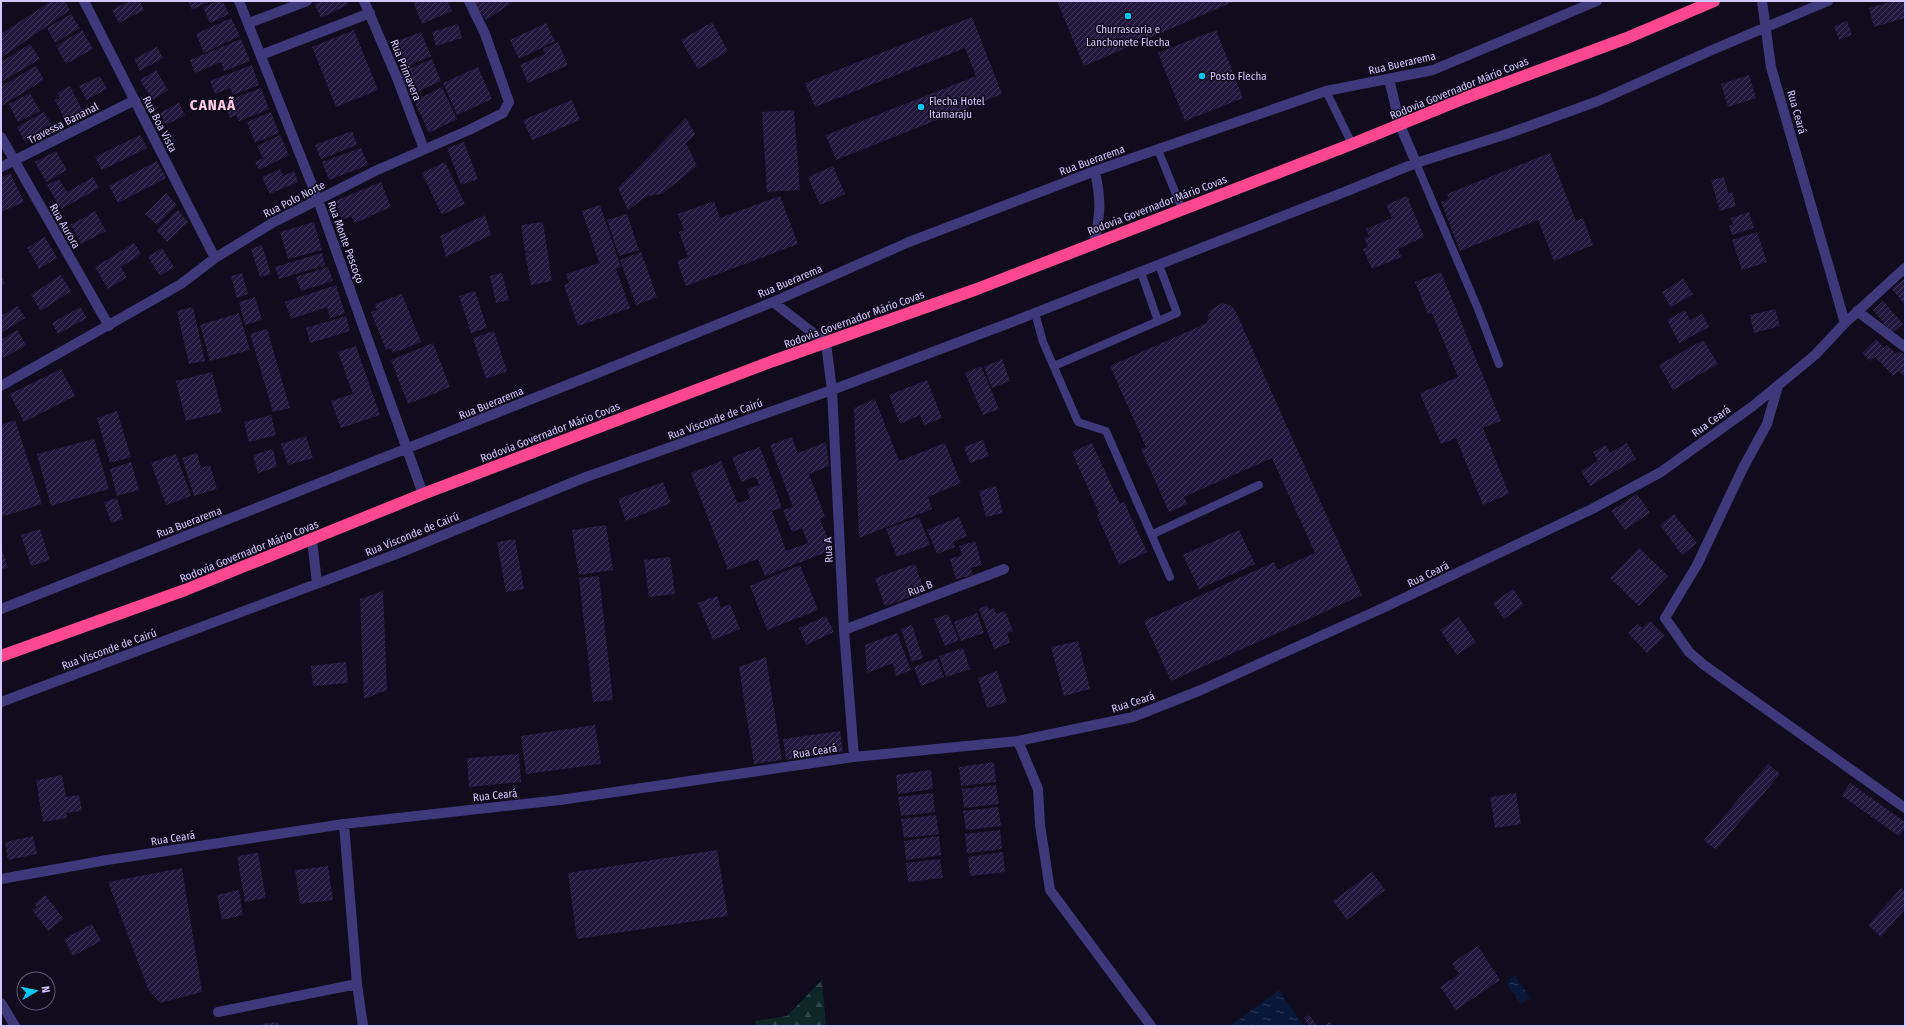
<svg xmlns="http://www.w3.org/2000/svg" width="1906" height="1027" font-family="'Fira Sans Condensed',sans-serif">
<defs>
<pattern id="forest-firs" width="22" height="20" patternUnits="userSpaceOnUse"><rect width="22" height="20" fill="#0f2626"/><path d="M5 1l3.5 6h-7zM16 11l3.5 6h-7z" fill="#314447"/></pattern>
<pattern id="water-ripples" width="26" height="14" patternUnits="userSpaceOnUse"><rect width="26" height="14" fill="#091738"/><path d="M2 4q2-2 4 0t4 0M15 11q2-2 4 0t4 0" fill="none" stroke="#2c3756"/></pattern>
<pattern id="building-hatch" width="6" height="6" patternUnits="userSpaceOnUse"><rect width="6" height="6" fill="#22183d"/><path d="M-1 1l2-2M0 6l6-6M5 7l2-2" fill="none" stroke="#41385a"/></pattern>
</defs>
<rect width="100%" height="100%" fill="#100c1d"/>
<path fill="url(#forest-firs)" d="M822,980L826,1026H756L755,1021L787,1016Z"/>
<path fill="url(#water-ripples)" d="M1515,975L1530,998L1521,1004L1506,983Z
M1279,990L1304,1026H1230Z"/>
<path fill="url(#building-hatch)" d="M51,1H65L70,10L1,58V34Z
M129,1H140L144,10L119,23L112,10Z
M188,1H211L192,10Z
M218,1H223L229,14L210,23L203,7Z
M321,1H348L349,4L321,18L314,4Z
M413,1H448L452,11L422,24Z
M477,1H515L486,20L474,3Z
M1057,1H1235L1084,66Z
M1894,1H1905V18L1874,27L1869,8Z
M71,14L80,28L55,43L47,28Z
M972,17L1002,94L836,160L826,135L976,76L965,48L815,107L805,83Z
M231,18L240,36L204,53L196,34Z
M1847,21L1852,35L1839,40L1834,26Z
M712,22L728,51L698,69L681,40Z
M546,23L555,41L519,59L510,40Z
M458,24L462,38L436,46L432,32Z
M82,30L93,49L66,64L56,46Z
M354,30L378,90L336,107L312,47Z
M1216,30L1243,98L1185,121L1158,53Z
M421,32L431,56L406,67L395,42Z
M241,39L250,61L224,71L221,62L195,73L190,60Z
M558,42L568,65L528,83L520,65L545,54L543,49Z
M30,44L40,59L3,81L1,78V62Z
M157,47L163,58L140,71L134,59Z
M432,59L441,81L410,95L400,73Z
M252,65L259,85L233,95L230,88L215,94L210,81Z
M36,66L44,80L3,105L1,101V86Z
M478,67L492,99L457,115L443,83Z
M156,70L168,90L153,100L140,80Z
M1749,75L1756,98L1728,107L1721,84Z
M100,76L107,89L86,100L79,86Z
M70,86L83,111L65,120L55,100L60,98L57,93Z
M442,87L457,119L429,133L414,101Z
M261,88L269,109L239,121L236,115L230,118L224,102Z
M30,93L40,111L18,122L9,104Z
M572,100L580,120L532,140L523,120Z
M179,103L185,115L166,125L160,113Z
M794,110L800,190L767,192L762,112Z
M44,112L51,124L24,140L17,127Z
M271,112L279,133L255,143L247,122Z
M686,118L695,134L686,143L697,166L662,194L647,196L628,210L618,188Z
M352,131L357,145L321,159L315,145Z
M140,135L147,148L102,170L95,157Z
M280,135L289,155L259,170L255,162L263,158L257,146Z
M464,142L478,179L461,185L447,148Z
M361,148L368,165L329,180L322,162Z
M56,151L67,170L46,182L35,162Z
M1550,153L1576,221L1583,218L1593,245L1554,261L1538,220L1460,251L1441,202L1449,199L1447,194Z
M157,161L166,178L118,203L109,186Z
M445,162L465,204L442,215L422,173Z
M833,166L845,194L820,205L808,177Z
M280,169L283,176L294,171L298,182L270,194L262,177Z
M10,173L24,202L1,212V178Z
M93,177L99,188L61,209L47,185L59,179L67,192Z
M1724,177L1728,193L1732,192L1736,206L1720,211L1711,180Z
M381,182L391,207L355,223L351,216L342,220L335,201Z
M166,193L177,205L157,225L145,214Z
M780,196L798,244L686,286L677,261L688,257L679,232L684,230L678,214L714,201L720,218Z
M1407,196L1424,237L1398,249L1401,257L1372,269L1363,249L1368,247L1364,238L1369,237L1366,229L1392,218L1386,205Z
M600,205L621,267L616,269L630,308L578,326L564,285L569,283L566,274L599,263L582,211Z
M178,210L188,222L167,242L156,230Z
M95,211L106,231L81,244L71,225Z
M1749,212L1754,228L1732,235L1729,226L1733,224L1731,218Z
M627,214L639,250L619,256L607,220Z
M485,215L491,235L446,257L440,236Z
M314,222L322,250L288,259L280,232Z
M543,222L552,281L531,285L525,253L542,250L525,252L521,225Z
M1757,232L1767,262L1742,270L1732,240Z
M45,237L57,258L39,269L27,248Z
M134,243L141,254L121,267L127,277L108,289L95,267Z
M262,245L271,274L260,277L251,249Z
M162,248L174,267L160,276L148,257Z
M641,252L657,297L636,305L620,260Z
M322,253L325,265L279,279L275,267Z
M328,267L333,281L301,291L296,277Z
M1441,272L1501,421L1483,428L1509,494L1483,505L1456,438L1441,444L1420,393L1458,377L1432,313L1428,314L1415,282Z
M242,273L248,294L237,298L231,276Z
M502,273L509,300L496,303L490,276Z
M61,275L71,291L41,311L31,295Z
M1,277L5,283L1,286Z
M1905,278V305L1892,289Z
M1683,279L1693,294L1671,307L1662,292Z
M336,285L345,313L330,318L327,307L291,319L285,302Z
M475,291L487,328L471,333L459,296Z
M402,294L421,342L393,353L391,348L386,350L371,312L377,310L375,304Z
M255,297L262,320L245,325L239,302Z
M1883,301L1903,324L1892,333L1873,310Z
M1222,303L1230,305L1235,310L1362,595L1171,681L1144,621L1274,562L1277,570L1315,553L1272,458L1184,497L1187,504L1169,512L1141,449L1146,447L1110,366L1207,323L1209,311Z
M18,306L25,318L1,333V316Z
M80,307L87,318L58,334L52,323Z
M193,307L205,361L189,364L177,311Z
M1775,309L1780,326L1754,333L1750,315Z
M1685,310L1690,320L1702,314L1709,327L1679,343L1667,320Z
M239,313L250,350L210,361L200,325Z
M346,316L350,331L310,343L306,328Z
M267,329L290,408L273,412L250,334Z
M17,330L26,345L4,358L1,353V340Z
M494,331L507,371L486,379L473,338Z
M1876,339L1884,348L1887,345L1896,354L1900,351L1905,356V377L1898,371L1893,376L1875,357L1870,361L1862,353Z
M1703,340L1718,364L1673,390L1659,365Z
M433,343L450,387L408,404L391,360Z
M356,346L380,415L341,428L331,401L353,394L338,352Z
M1002,359L1010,381L992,388L984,367Z
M981,366L999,409L983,415L965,373Z
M61,369L75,396L24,422L10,394Z
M212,372L222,412L186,421L176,381Z
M927,380L942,418L924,425L920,415L900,424L889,395Z
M875,399L899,461L945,443L961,483L928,497L932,509L859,538L854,408Z
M117,411L131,457L110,463L97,418Z
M271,415L276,435L249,442L244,422Z
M15,420L42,504L1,517V425Z
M306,436L313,458L288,465L281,444Z
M792,437L798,453L826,442L829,466L809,474L825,517L820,519L832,550L765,576L758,559L728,570L691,473L721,461L753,543L738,503L750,499L747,489L759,485L756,476L741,482L732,457L760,447L782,508L772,511L786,551L808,543L802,528L792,532L783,510L793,507L770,445Z
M94,439L109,489L51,506L37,454Z
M983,440L989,456L970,463L964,447Z
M1092,443L1120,504L1124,502L1147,552L1119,565L1097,515L1099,513L1072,452Z
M1627,443L1636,459L1590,486L1581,471L1598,461L1593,452L1606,445L1610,453Z
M273,449L277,467L258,473L253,455Z
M197,453L201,468L210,465L217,489L194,496L182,458Z
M176,454L191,496L166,505L151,463Z
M131,462L139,490L117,496L110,469Z
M663,482L671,503L626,521L618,499Z
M996,486L1003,513L986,517L979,491Z
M1637,494L1650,513L1625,530L1611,511Z
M117,498L123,519L111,523L104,502Z
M1674,514L1697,543L1682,555L1660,525Z
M919,517L930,545L897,557L886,529Z
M959,517L967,536L953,542L955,547L937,554L927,530Z
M606,525L613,570L579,575L572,530Z
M40,529L50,560L31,566L21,535Z
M1239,530L1255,564L1199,589L1183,555Z
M515,539L524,589L506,592L497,542Z
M975,541L982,565L971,568L973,575L956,579L950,559L962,555L959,546Z
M1,547L8,568L1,570Z
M1639,548L1668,576L1639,606L1610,578Z
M670,557L675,594L649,597L644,560Z
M915,564L925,592L885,606L875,578Z
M800,565L818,610L767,630L750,586Z
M599,576L613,700L593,702L579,578Z
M1513,589L1524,605L1504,619L1493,603Z
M383,591L387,690L364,699L360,599Z
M717,596L721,608L730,604L740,629L713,640L698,603Z
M987,605L989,610L994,608L996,614L1005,611L1013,631L1007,633L1010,643L994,649L979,609Z
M977,613L984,633L961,641L954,622Z
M948,614L959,640L945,646L934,619Z
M826,616L834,632L806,645L799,628Z
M1459,617L1476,642L1457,655L1440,630Z
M1650,621L1665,636L1647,653L1628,633L1638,624L1642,628Z
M912,625L923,658L912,662L901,629Z
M897,633L911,670L896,676L893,663L867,673L865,645Z
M1078,641L1090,689L1064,696L1051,647Z
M963,648L970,669L946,677L939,656Z
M766,657L782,760L754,764L739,667Z
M937,658L944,677L921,686L914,667Z
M346,662L348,683L313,686L311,666Z
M997,671L1007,702L987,708L978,678Z
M595,725L601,764L526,774L521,736Z
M840,731L843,752L786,760L783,739Z
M519,754L521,782L469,787L467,758Z
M994,762L996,782L961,786L959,767Z
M1768,764L1780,774L1716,850L1704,840Z
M931,770L933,789L898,794L896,775Z
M62,775L66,797L79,795L82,811L66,813L67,818L43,822L36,780Z
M1850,783L1905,822V828L1899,836L1842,796Z
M996,785L999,804L964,808L962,789Z
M933,793L935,812L901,816L898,797Z
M1516,793L1521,824L1495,828L1490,797Z
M998,807L1001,826L966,830L963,811Z
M936,815L939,834L904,838L901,819Z
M1000,830L1002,849L967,853L965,834Z
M33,836L37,854L8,860L5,842Z
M939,836L941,855L906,860L904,841Z
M717,850L728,916L577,939L568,873Z
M1003,852L1005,872L970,876L968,857Z
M258,853L266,898L245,902L237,856Z
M940,859L943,878L908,882L906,863Z
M328,866L333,900L300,904L295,870Z
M182,868L202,992L160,1003L148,989L108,882Z
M1372,872L1385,890L1347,920L1333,901Z
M1901,888L1905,892V909L1881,937L1868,925Z
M239,890L243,915L222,920L217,895Z
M45,895L64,919L48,931L32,910L37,907L34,904Z
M92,924L101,941L73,956L64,939Z
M1478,946L1500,980L1456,1010L1440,987L1459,974L1452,963Z
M1309,1015L1317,1026H1309L1304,1018Z
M278,1022L279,1026H262L261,1024Z
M1330,1022L1333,1026H1324Z"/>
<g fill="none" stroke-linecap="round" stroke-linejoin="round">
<path stroke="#3f387b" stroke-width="8" d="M1326,91L1352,144
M1158,150L1182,209
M1416,163L1478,309L1499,364
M1141,272L1158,321
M1035,313L1043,342L1078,422L1106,431L1170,577
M1054,366L1177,313L1159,265
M1153,534L1259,485"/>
<path stroke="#3f387b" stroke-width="10" d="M84,1L215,258
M239,1L318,200L423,494
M364,1L397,78L424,149
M249,23L307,1
M261,55L370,13
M1389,79L1400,125L1416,163
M1,137L109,326
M1,167L135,100
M1094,242C1101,213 1101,200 1095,171
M773,302L826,343L832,390L844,630L854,757
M1857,311L1905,347
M1845,323L1905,268
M1,386L181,284L215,258L274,222L375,171L469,130L503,113L509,102L485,34L469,1
M1778,386L1767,424L1743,468L1697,565L1665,618L1689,652L1704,665L1905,808
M312,540L317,583
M1,609L590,376L773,302L909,242L1095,171L1326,91L1433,70L1597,1
M844,630L1004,569
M1,702L399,553L586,477L832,390L1012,322L1342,193L1416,163L1507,134L1598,101L1712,50L1828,1
M1018,741L1038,789L1040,825L1050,890L1151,1026
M344,824L357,984L363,1026
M1,879L107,860L344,824L560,800L854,757L1018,741L1133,717L1201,690L1385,607L1592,509L1661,472L1753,406L1815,355L1845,323L1771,67L1762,1
M1,1003L15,1026
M218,1012L357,984"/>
<path stroke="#fb4690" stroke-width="12" d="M1,656L185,590L423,494L773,361L977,289L1352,144L1465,98L1627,38L1714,1"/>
</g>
<g fill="#05c6ee" stroke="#100c1d" stroke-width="1.5">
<circle cx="1128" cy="16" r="4"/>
<circle cx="1202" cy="76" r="4"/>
<circle cx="921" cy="107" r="4"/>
</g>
<g text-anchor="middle" stroke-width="3" stroke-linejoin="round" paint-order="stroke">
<g font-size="11" fill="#d2c8fe" stroke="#100c1d" text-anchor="start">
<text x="1128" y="33" text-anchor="middle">Churrascaria e<tspan x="1128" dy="13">Lanchonete Flecha</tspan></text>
<text x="1210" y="80">Posto Flecha</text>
<text x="929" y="105">Flecha Hotel<tspan x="929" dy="13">Itamaraju</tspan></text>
</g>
<g font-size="11" fill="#d2c8fe" stroke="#100c1d">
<text transform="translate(1402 63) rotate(-13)" y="4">Rua Buerarema</text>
<text transform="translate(406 70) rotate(68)" y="4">Rua Primavera</text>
<text transform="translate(1459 88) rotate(-22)" y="4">Rodovia Governador Mário Covas</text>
<text transform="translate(1797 112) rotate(74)" y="4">Rua Ceará</text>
<text transform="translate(63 123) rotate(-27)" y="4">Travessa Bananal</text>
<text transform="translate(160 124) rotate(63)" y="4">Rua Boa Vista</text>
<text transform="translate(1092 160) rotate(-20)" y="4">Rua Buerarema</text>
<text transform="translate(294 199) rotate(-27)" y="4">Rua Polo Norte</text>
<text transform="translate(1157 205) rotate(-21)" y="4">Rodovia Governador Mário Covas</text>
<text transform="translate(65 226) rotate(60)" y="4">Rua Aurora</text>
<text transform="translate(346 242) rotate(70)" y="4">Rua Monte Pescoço</text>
<text transform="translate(790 281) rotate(-23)" y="4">Rua Buerarema</text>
<text transform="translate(854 319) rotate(-20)" y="4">Rodovia Governador Mário Covas</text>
<text transform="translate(491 403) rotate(-22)" y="4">Rua Buerarema</text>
<text transform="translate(715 419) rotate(-20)" y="4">Rua Visconde de Cairú</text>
<text transform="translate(1711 421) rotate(-36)" y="4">Rua Ceará</text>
<text transform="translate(550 432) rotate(-21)" y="4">Rodovia Governador Mário Covas</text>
<text transform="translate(189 522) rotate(-21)" y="4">Rua Buerarema</text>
<text transform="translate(412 534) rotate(-22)" y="4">Rua Visconde de Cairú</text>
<text transform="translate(828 550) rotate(-93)" y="4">Rua A</text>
<text transform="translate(249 551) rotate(-22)" y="4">Rodovia Governador Mário Covas</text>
<text transform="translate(1428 574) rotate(-26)" y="4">Rua Ceará</text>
<text transform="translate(920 588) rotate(-21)" y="4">Rua B</text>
<text transform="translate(109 649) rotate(-20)" y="4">Rua Visconde de Cairú</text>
<text transform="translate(1133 702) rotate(-18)" y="4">Rua Ceará</text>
<text transform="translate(815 751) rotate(-9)" y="4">Rua Ceará</text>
<text transform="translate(495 795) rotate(-6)" y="4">Rua Ceará</text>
<text transform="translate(173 838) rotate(-9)" y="4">Rua Ceará</text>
</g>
<g font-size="15" font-weight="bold" letter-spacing="1" fill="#fecae8" stroke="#100c1d">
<text x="213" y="110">CANAÃ</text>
</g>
</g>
<rect width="1906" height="1027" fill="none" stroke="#d2c8fe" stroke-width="4"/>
<g transform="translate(36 991) rotate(81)"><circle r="19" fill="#100c1d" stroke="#5e5777"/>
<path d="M0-3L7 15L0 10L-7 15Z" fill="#05c6ee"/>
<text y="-6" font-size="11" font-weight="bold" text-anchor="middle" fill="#d2c8fe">N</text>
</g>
</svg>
